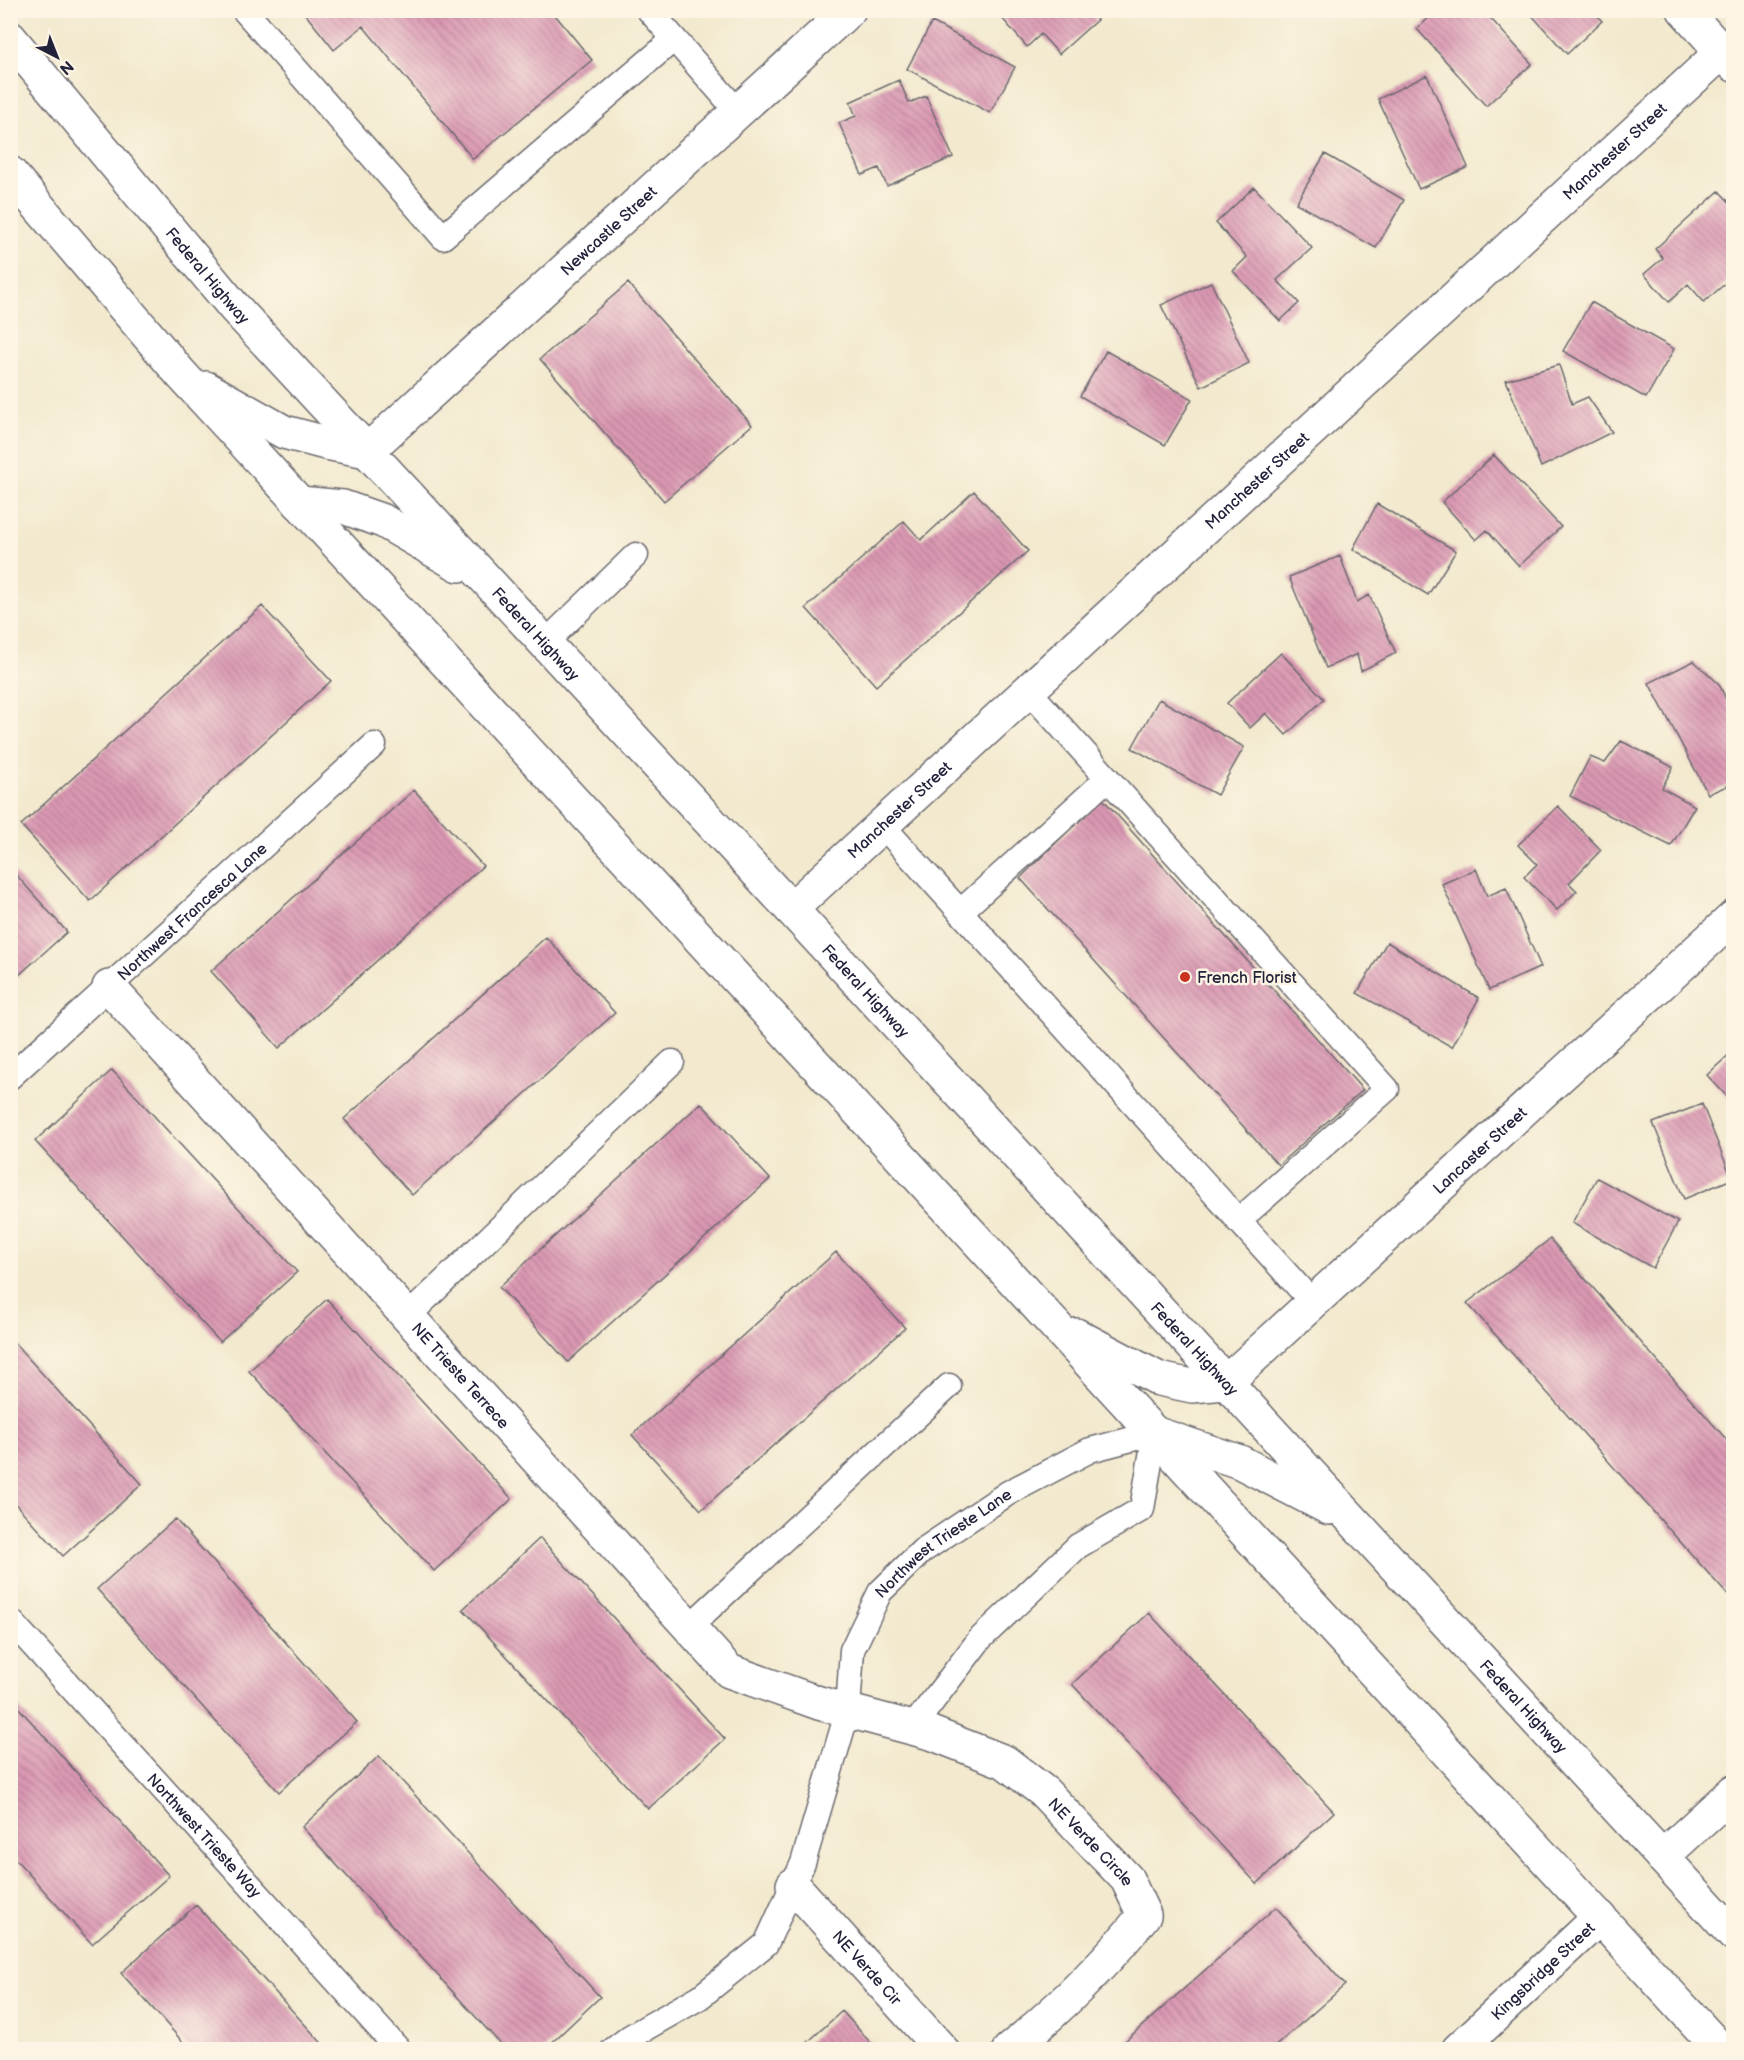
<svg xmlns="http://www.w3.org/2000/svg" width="1744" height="2060" font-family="'Balsamiq Sans',sans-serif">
<defs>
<pattern id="building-back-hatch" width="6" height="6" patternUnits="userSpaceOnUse" patternTransform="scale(1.5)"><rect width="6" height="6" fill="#db98b3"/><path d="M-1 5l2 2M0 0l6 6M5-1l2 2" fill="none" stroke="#b17c93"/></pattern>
</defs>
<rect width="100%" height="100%" fill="#fcf5e5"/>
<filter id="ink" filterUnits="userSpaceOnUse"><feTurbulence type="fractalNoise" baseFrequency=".0167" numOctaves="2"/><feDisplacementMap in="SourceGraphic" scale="12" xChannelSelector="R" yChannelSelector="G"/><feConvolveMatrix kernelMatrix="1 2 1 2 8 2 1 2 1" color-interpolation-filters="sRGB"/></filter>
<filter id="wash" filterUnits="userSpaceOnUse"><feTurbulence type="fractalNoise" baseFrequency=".008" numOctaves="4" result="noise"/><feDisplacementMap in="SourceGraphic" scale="24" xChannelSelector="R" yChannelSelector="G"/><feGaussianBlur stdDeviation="1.35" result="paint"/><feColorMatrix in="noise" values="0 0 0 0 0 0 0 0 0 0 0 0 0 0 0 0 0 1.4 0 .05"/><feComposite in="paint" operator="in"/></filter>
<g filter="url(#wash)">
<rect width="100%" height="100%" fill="#f2e9ce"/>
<g id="blocks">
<path fill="url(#building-back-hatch)" d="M302,10H551L592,60L473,159L363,26L334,50Z
M995,10H1089L1097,20L1059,54L1041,34L1027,47Z
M1437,10H1483L1532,64L1486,106L1417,29Z
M1527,10H1592L1602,21L1567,54Z
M932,22L1015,67L990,113L907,69Z
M1427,75L1468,167L1419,189L1378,99Z
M899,80L909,103L926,96L953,157L887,186L879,168L862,175L839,123L856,116L850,102Z
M1325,154L1404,200L1376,248L1296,203Z
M1254,187L1312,248L1277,280L1299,303L1280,321L1233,271L1247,257L1216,223Z
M1719,191L1734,207V276L1704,302L1688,284L1669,302L1644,274L1663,258L1655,249Z
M1211,282L1249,363L1201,387L1161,305Z
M628,283L752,425L664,501L540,359Z
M1591,302L1674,349L1646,398L1563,351Z
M1106,351L1192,399L1165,445L1080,396Z
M1559,365L1572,404L1588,397L1612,432L1541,467L1506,380Z
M1494,455L1561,527L1519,566L1487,530L1476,540L1442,502Z
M974,491L1028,551L876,686L806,608L904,521L921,540Z
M1377,504L1456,551L1428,595L1353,549Z
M1340,556L1357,602L1369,595L1396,653L1361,671L1357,654L1326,668L1289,577Z
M262,606L331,681L90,901L21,825Z
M1281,653L1324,699L1286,735L1266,713L1250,728L1227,703Z
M1694,661L1719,684L1734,716V783L1708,794L1649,683Z
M1159,699L1244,747L1217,795L1132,748Z
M1621,741L1673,767L1662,788L1695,806L1671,846L1570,796L1590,757L1605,763Z
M414,790L483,866L279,1048L211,971Z
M1102,798L1363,1090L1278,1165L1020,878Z
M1558,806L1601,850L1569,883L1577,891L1557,910L1524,877L1537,864L1518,845Z
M10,868L67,932L10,983Z
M1476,869L1487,896L1506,888L1541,967L1489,990L1442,884Z
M546,937L615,1013L412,1195L344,1119Z
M1387,942L1479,998L1452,1047L1357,993Z
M1734,1050V1104L1707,1075Z
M112,1070L297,1272L220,1342L35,1141Z
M701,1103L770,1179L568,1362L499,1287Z
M1702,1104L1732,1179L1684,1199L1653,1123Z
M1597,1178L1678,1222L1653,1268L1572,1223Z
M1550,1239L1734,1448V1602L1467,1303Z
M836,1252L905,1328L701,1510L632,1435Z
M327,1299L512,1499L434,1571L249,1371Z
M10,1338L142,1484L63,1556L10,1498Z
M175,1519L357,1722L279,1792L97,1589Z
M540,1538L725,1739L648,1809L463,1609Z
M1149,1613L1334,1812L1257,1884L1072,1684Z
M10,1698L169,1876L92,1944L10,1853Z
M379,1756L600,1997L544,2050H506L302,1827Z
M196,1905L328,2050H190L121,1973Z
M1276,1907L1345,1985L1271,2050H1115Z
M842,2011L877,2050H799Z"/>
</g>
</g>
<g filter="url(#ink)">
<use href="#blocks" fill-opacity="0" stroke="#6b686e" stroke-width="1.5"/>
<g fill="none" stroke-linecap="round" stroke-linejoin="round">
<defs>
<g id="service">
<path d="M244,10L443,237L674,39"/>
<path d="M649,10L738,112"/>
<path d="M545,643L636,555"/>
<path d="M1028,690L1387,1089L1238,1221"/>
<path d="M882,825L1313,1303"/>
<path d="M960,912L1107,779"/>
<path id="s1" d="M10,1077L374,745"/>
<path d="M408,1316L672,1062"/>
<path id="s2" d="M10,1620L399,2050"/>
<path d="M689,1627L949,1386"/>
<path id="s3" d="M613,2050L630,2037L700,1997L766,1944L803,1863L848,1710L852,1650L880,1592L922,1551L1008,1493L1090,1450L1155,1433L1142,1509L1078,1546L980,1639L912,1728"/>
</g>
<g id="minor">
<path d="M1684,10L1734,65"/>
<path id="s4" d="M367,451L849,10"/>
<path id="s5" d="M791,909L1722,52"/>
<path id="s6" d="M109,987L729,1671L819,1703L931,1733L1005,1762L1044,1792L1127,1879L1144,1915C1105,1965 1058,2010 1009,2050"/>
<path id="s7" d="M1225,1383L1734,917"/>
<path d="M1662,1857L1734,1791"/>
<path id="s8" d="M793,1885L942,2050"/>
<path id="s9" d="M1458,2050L1600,1917"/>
</g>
<g id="primary">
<path id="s10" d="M10,38L234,307L791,909L1734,1935"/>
<path d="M10,173L181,374L1721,2050"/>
<path d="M206,388L284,432L326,443L367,451"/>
<path d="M299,503L343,507L383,521L459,565"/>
<path d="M1076,1335L1159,1379L1192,1386L1225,1383"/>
<path d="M1157,1434L1240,1462L1329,1508"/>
</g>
</defs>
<use href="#service" stroke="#6b686e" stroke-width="27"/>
<use href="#minor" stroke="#6b686e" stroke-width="36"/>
<use href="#primary" stroke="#6b686e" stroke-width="36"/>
<use href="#service" stroke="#fff" stroke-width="24"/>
<use href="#minor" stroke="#fff" stroke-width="33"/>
<use href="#primary" stroke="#fff" stroke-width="33"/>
</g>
</g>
<circle fill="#c8321e" stroke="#fcf5e5" stroke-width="2" cx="1185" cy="977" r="6"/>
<g text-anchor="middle" stroke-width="5" stroke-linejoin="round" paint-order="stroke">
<g font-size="16" fill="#22223b" stroke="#fcf5e5">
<text dy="6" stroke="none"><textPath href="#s5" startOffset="1119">Manchester Street</textPath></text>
<text dy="6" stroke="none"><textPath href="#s4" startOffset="327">Newcastle Street</textPath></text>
<text dy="6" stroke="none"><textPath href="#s10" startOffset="309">Federal Highway</textPath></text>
<text dy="6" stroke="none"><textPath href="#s5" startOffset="633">Manchester Street</textPath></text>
<text dy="6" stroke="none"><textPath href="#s10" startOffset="795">Federal Highway</textPath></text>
<text dy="6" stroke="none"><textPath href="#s5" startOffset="147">Manchester Street</textPath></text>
<text dy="6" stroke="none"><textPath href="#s1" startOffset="246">Northwest Francesca Lane</textPath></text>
<text dy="6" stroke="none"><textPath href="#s10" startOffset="1281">Federal Highway</textPath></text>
<text dy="6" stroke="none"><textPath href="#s7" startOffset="345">Lancaster Street</textPath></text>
<text dy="6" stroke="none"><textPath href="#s10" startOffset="1767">Federal Highway</textPath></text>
<text dy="6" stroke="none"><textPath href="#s6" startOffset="524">NE Trieste Terrece</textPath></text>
<text dy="6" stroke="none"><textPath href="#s3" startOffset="640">Northwest Trieste Lane</textPath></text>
<text dy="6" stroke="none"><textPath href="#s10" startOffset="2253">Federal Highway</textPath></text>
<text dy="6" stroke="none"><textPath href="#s2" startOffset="290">Northwest Trieste Way</textPath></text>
<text dy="6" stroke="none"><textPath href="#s6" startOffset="1332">NE Verde Circle</textPath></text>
<text dy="6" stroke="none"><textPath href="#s8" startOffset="111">NE Verde Cir</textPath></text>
<text dy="6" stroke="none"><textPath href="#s9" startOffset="116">Kingsbridge Street</textPath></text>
</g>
<g font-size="16" fill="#22223b" stroke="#fcf5e5" text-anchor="start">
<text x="1197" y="983">French Florist</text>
</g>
</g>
<rect width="1744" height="2060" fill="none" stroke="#fcf5e5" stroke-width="36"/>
<g transform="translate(57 57) rotate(138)" stroke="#fcf5e5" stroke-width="4.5" paint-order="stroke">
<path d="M0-4.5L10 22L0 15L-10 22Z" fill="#22223b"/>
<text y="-9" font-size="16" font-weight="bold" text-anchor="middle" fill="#22223b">N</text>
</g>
</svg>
